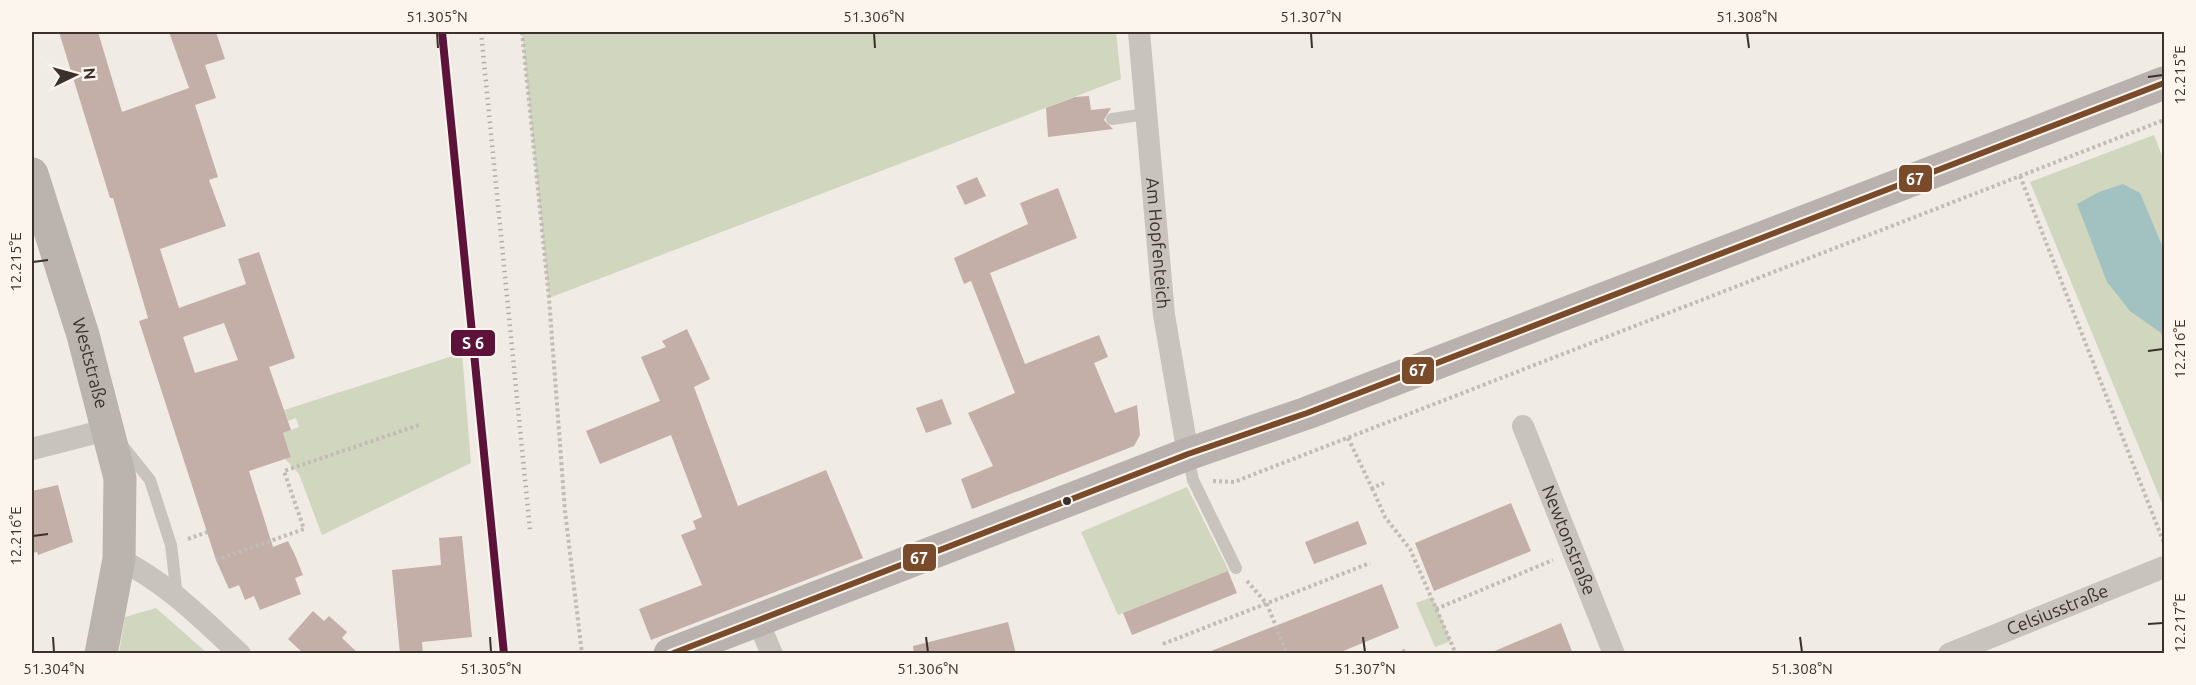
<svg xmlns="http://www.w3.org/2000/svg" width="2196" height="685" font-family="Ubuntu,sans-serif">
<rect width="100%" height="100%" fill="#f0ebe5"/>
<path fill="#d1d6bf" d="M522,32H1116L1121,79L549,298Z
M2154,135L2164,161V508L2030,182Z
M462,353L471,463L322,535L299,474L285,459L291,456L283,433L299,427L296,418L288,421L284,410Z
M1187,487L1229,571L1118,615L1081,532Z
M1432,597L1451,641L1435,647L1416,603Z
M156,608L207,653H119L125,617Z"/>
<path fill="#a1c2c1" d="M2123,184L2140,193L2164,250V344L2161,333L2130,311L2107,282L2077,204L2099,192Z"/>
<path fill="#c3afa7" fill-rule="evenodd" d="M59,32H98L122,112L189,88L169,32H216L225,59L205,65L216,98L195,105L218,177L209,180L226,226L160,249L179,308L246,284L238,259L259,252L295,358L269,367L291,430L283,433L291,457L249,471L273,547L288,541L295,555L303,575L295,578L301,594L260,610L254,596L245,600L239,585L229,589L216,560L139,321L148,318L113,198H110ZM224,323L238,360L195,373L183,337Z
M1089,96L1091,110L1111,108L1104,120L1113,129L1048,137L1046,108L1075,97Z
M977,177L986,196L965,205L956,186Z
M1058,188L1077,238L990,273L1025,364L1099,335L1108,357L1094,363L1115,413L1137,405L1140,435L1134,446L972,509L961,479L993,466L968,413L1015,393L971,281L964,284L954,258L1028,224L1020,203Z
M687,329L710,379L694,387L738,506L826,470L863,558L651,640L639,609L702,585L681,535L696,529L693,521L702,517L671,435L600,464L586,431L660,401L641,357L666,347L662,341Z
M942,399L952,424L926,433L916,408Z
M58,485L73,542L38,555L37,552L32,553V491Z
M1511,503L1531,551L1434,591L1415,543Z
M1358,521L1367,544L1314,564L1305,542Z
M462,536L472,637L422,642L423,654H400L392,570L441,565L439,538Z
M1228,571L1237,593L1132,635L1123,613Z
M1382,584L1399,628L1336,654H1211V651Z
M313,611L324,621L329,616L347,632L342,638L359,654H304L288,639Z
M1008,622L1016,654H914L913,646Z
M1561,623L1573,654H1490V653Z"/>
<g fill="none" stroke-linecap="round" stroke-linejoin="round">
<path stroke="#c2bbb6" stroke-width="4" stroke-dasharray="3 3" stroke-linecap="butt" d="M522,32L549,298L565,511L582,654
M2020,176L2164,543
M1348,438L1372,488L1384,483
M1213,481L1234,482L2164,120
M1372,488L1385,517L1410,549L1456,654
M188,539L207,532
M216,560L304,529L284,471L419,425
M1247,581L1267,604L1287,654
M1436,609L1553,560
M1163,644L1370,563
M1397,654L1407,650"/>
<path stroke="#c9c3be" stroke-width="12" d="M1112,119L1146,114
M121,444L150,480L171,545L177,596
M1188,456L1193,480L1236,568"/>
<g stroke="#c9c3be" stroke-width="22">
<path id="s1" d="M1139,32L1164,315L1188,454"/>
<path id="s2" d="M1523,426L1614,654"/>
<path d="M32,449L110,429"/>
<path d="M119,559C166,582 202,619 240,654"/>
<path d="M757,619L772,654"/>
<path id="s3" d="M1949,654L2164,567"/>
</g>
<path stroke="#bab3ae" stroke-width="33" id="s4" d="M32,174L83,335L120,478L119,559L101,654"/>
<path stroke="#b8b1ad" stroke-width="33" d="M670,654L1188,454L1307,413L2164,83"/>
<path stroke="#b1aca8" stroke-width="4.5" stroke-dasharray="1.5 4.5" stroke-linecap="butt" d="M481,32L530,530"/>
<defs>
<path id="bus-1" d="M671,654L1188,454L1307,413L2164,83"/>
</defs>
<use href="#bus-1" stroke="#fbf5ee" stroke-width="10"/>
<use href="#bus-1" stroke="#7a4b2a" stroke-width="6"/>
<defs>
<path id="rail-1" d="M442,32L504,654"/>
</defs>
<use href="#rail-1" stroke="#fbf5ee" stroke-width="12"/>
<use href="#rail-1" stroke="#5d1339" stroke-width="8"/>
</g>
<path fill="none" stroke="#3b302b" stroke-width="2" d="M437,33L438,48M874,33L875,48M1311,33L1312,48M1747,33L1749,48M2148,77L2163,75M33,262L48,260M2148,351L2163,349M33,536L48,534M2148,624L2163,623M53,637L54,652M490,637L491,652M926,637L928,652M1363,637L1365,652M1800,637L1802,652"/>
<circle fill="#3b302b" stroke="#fbf5ee" stroke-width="2" cx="1067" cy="501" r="5"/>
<g text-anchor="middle" stroke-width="4.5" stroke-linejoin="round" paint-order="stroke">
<g font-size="18" fill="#3b302b" stroke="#fbf5ee">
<text dy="6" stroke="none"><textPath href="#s1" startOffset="212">Am Hopfenteich</textPath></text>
<text dy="6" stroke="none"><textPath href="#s4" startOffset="198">Weststraße</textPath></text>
<text dy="6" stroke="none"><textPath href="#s2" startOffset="123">Newtonstraße</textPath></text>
<text dy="6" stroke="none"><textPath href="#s3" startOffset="117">Celsiusstraße</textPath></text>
</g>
</g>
<g stroke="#fbf5ee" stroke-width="2">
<rect x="1898" y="164" width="35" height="29" rx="6" fill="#7a4b2a"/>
<rect x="450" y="329" width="46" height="28" rx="6" fill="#5d1339"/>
<rect x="1401" y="356" width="34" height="29" rx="6" fill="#7a4b2a"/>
<rect x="902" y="543" width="35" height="29" rx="6" fill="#7a4b2a"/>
</g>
<g font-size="16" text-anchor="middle" font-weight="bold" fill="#fff">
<text x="1915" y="185">67</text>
<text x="473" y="349">S 6</text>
<text x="1418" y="376">67</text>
<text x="919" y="564">67</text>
</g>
<rect width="2196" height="685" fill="none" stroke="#fbf5ee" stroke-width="66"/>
<g transform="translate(75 75) rotate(85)" stroke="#fbf5ee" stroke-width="4.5" paint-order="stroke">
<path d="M0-4.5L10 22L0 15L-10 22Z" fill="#3b302b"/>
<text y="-9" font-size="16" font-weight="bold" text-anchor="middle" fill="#3b302b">N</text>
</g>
<rect x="33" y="33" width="2130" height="619" fill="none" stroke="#3b302b" stroke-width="2"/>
<g font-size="15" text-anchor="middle" fill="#3b302b">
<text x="437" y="22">51.305°N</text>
<text x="874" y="22">51.306°N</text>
<text x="1311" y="22">51.307°N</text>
<text x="1747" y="22">51.308°N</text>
<text transform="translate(2180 75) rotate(-90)" y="5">12.215°E</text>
<text transform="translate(16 262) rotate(-90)" y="5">12.215°E</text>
<text transform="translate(2180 349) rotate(-90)" y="5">12.216°E</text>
<text transform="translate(16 536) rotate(-90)" y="5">12.216°E</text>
<text transform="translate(2180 623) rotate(-90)" y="5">12.217°E</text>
<text x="54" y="674">51.304°N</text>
<text x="491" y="674">51.305°N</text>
<text x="928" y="674">51.306°N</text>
<text x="1365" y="674">51.307°N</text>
<text x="1802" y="674">51.308°N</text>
</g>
</svg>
